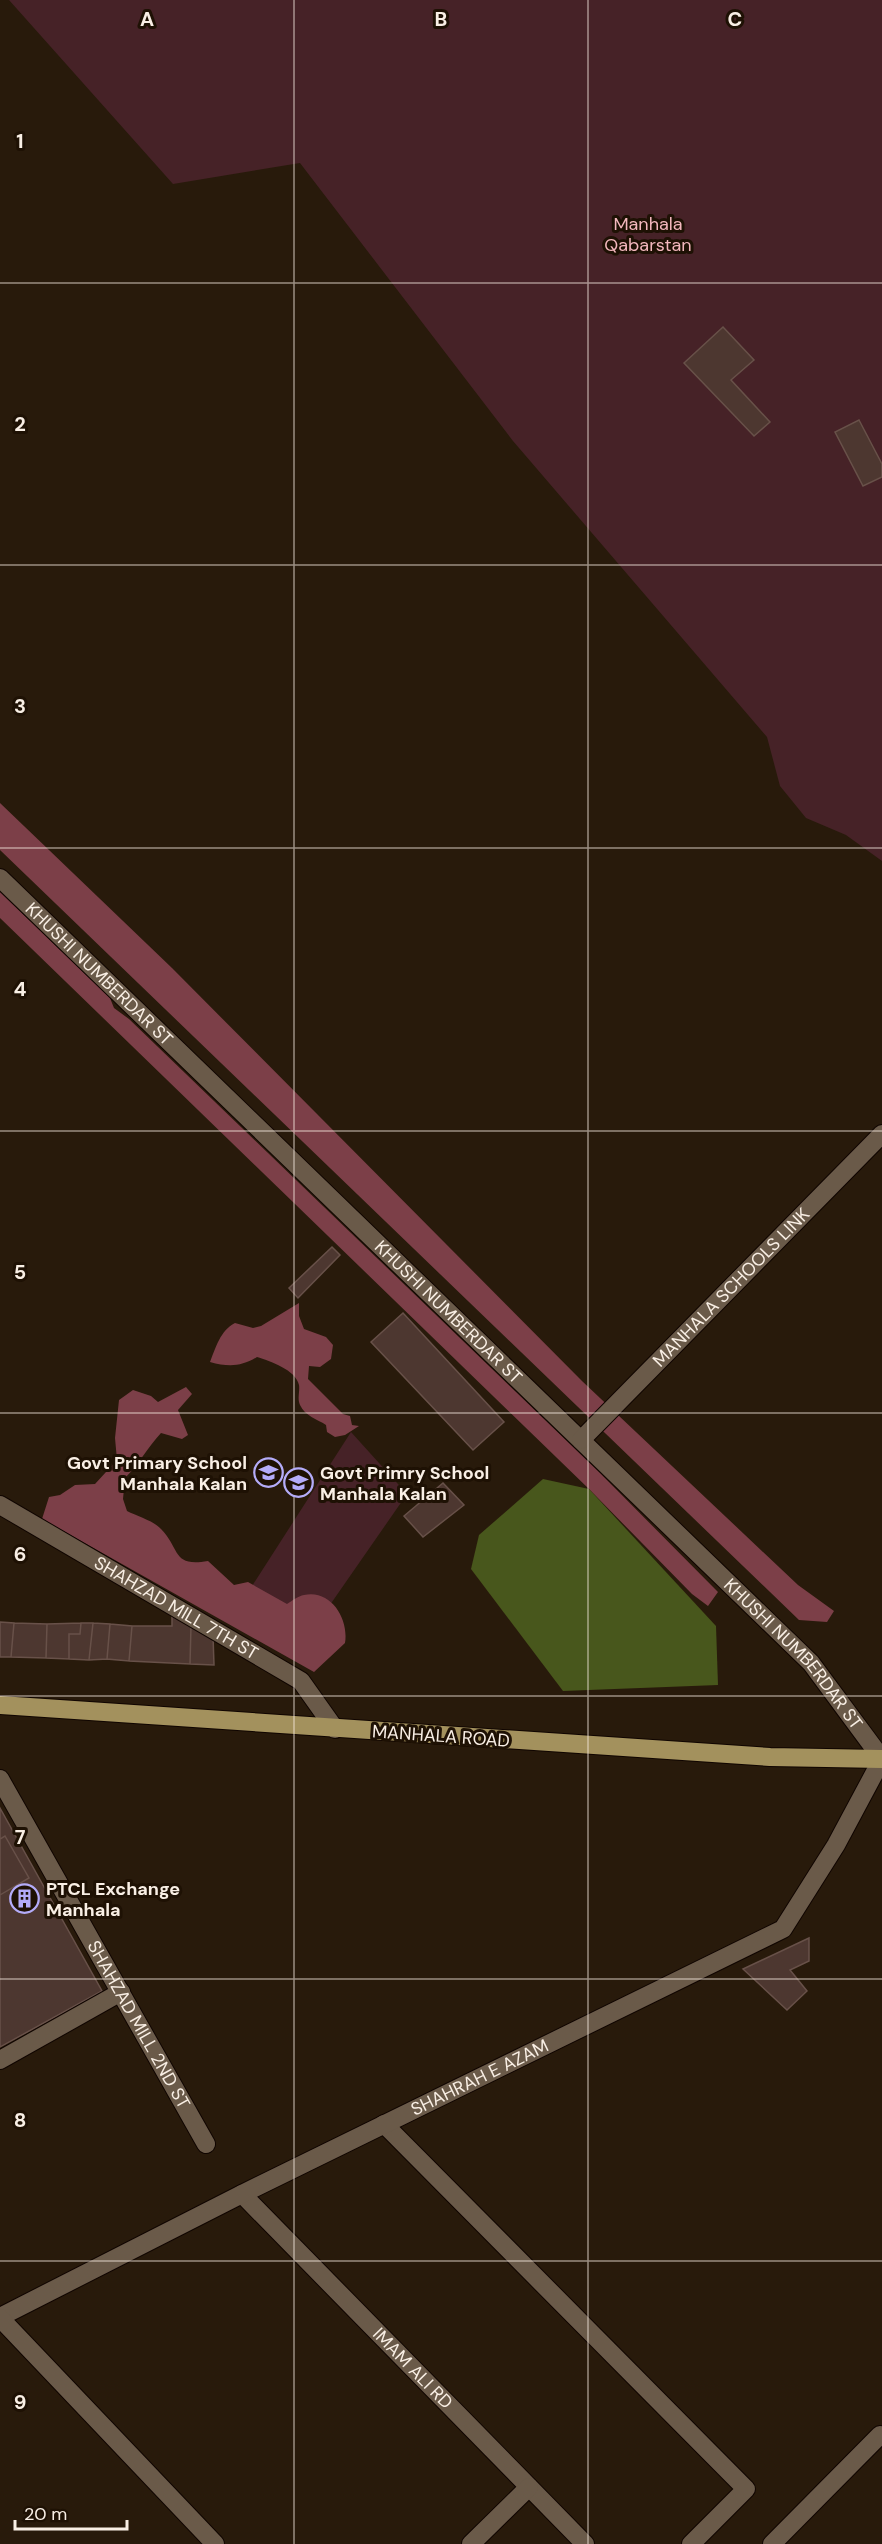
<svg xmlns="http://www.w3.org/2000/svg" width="882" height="2544" font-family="'DM Sans',sans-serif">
<rect width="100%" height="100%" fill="#281a0b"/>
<path fill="#462227" d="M9,0H882V861L846,835L806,818L780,786L767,737L513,441L300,163L173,184Z
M351,1432L407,1494L307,1638L243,1600Z"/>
<path fill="#7c3f48" d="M0,803L172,968L582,1381L798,1585L834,1611L827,1622L799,1620L0,850Z
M0,892L110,998L114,1008L129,1019L600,1473L718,1592L708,1606L692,1594L589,1489L0,918Z
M299,1303V1316L304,1329L326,1337L333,1345L331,1359L320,1367L309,1366L308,1379L343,1414L350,1416L352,1425L359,1426L345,1435L335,1437L327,1432L326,1425C317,1419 305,1416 300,1405C297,1399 300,1391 299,1385C296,1370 270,1361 257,1357C241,1367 228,1367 210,1362C216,1347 220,1331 235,1323L253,1328L261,1326Z
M186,1387L192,1394L178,1410L188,1435L182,1439L161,1433C147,1448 139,1464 125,1478L123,1499L127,1511C137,1516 154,1521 161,1529C181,1550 172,1567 208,1561L234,1585L248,1582L287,1604C292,1601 298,1596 304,1595C331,1589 349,1619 345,1643L314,1672L42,1519L49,1497L60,1495L75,1485L95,1484L117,1460L115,1438L119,1400L133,1390L151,1396L158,1402Z"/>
<path fill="#48571c" d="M543,1479L589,1489L716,1626L718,1685L563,1691L471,1569L479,1535Z"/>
<path fill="#4d3730" stroke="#685149" stroke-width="1.5" d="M723,327L754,360L731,380L770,422L754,436L684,363Z
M859,420L882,464V477L863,486L835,432Z
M332,1247L340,1255L298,1298L289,1288Z
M403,1313L504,1422L473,1450L371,1342Z
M443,1483L464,1505L423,1537L404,1516Z
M172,1615L191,1626L190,1664L129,1661L132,1626H172Z
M0,1622L14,1623L11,1657H0Z
M14,1623L47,1624L46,1658L11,1657Z
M81,1623L80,1634H69V1659L46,1658L47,1624Z
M81,1623H93L89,1660L69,1659V1634H80Z
M93,1623L110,1624L107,1659L89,1660Z
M110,1624L132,1626L129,1661L107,1659Z
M191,1626L213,1636L214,1665L190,1664Z
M0,1808L102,1991L0,2047Z
M5,1836L29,1878L0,1895V1839Z
M809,1938V1961L790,1970L807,1991L787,2010L743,1969Z"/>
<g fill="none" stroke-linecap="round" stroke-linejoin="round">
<defs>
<g id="street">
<path id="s1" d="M0,878L811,1663L882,1759"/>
<path id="s2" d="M581,1440L882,1134"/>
<path id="s3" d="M0,1505L301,1681L335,1729"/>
<path id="s4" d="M0,1779L206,2144"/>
<path d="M0,2060L121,1992"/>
<path d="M384,2124L746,2489L691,2544"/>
<path id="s5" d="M242,2194L585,2544"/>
<path id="s6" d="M0,2317L242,2194L783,1929L836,1845L882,1759"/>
<path d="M0,2318L215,2544"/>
<path d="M471,2544L529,2487"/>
<path d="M772,2544L880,2435"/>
</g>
<path id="primary" d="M0,1705L770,1757L882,1759"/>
</defs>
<use href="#street" stroke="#100500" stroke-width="20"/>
<use href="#primary" stroke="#100500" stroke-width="20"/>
<use href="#street" stroke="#6a5a49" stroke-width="18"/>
<use href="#primary" stroke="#a3915d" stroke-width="18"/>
</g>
<path fill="none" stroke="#f9efe5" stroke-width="1.5" stroke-opacity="0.55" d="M294,0V2544M588,0V2544M0,283H882M0,565H882M0,848H882M0,1131H882M0,1413H882M0,1696H882M0,1979H882M0,2261H882"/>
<defs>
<symbol id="school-ring" viewBox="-11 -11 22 22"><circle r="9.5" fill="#1e1104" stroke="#b4acf9" stroke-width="1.5"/><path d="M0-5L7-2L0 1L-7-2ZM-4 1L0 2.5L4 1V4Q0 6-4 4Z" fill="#b4acf9"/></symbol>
<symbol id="building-ring" viewBox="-11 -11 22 22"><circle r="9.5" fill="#1e1104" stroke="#b4acf9" stroke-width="1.5"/><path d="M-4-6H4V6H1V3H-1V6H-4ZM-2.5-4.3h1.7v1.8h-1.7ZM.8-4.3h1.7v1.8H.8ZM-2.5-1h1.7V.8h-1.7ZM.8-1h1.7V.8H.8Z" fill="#b4acf9"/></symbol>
</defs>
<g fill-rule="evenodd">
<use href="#school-ring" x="252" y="1456" width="33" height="33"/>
<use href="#school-ring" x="282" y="1466" width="33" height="33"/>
<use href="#building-ring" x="8" y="1882" width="33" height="33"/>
</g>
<g text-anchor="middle" stroke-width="6" stroke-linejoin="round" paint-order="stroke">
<g font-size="18" fill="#f4b8be" stroke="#1e1104">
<text x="648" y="230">Manhala<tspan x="648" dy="21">Qabarstan</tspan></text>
</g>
<g font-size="18" fill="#f9efe5" stroke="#1e1104">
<text dy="6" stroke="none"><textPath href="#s1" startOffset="138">KHUSHI NUMBERDAR ST</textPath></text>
<text dy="6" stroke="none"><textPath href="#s2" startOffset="214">MANHALA SCHOOLS LINK</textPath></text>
<text dy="6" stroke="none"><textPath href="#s1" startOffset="624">KHUSHI NUMBERDAR ST</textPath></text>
<text dy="6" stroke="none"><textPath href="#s3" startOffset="204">SHAHZAD MILL 7TH ST</textPath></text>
<text dy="6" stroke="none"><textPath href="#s1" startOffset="1110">KHUSHI NUMBERDAR ST</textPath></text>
<text transform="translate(441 1736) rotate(4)" y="6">MANHALA ROAD</text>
<text dy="6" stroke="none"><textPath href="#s4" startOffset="282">SHAHZAD MILL 2ND ST</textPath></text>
<text dy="6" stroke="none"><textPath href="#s6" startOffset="536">SHAHRAH E AZAM</textPath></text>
<text dy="6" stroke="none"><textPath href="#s5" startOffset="244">IMAM ALI RD</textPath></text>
</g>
<g font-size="18" font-weight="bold" fill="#f9efe5" stroke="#1e1104" text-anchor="start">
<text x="247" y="1469" text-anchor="end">Govt Primary School<tspan x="247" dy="21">Manhala Kalan</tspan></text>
<text x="320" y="1479">Govt Primry School<tspan x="320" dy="21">Manhala Kalan</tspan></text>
<text x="46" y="1895">PTCL Exchange<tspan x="46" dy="21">Manhala</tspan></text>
</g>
</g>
<g font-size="20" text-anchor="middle" font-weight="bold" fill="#f9efe5" stroke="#1e1104" stroke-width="6" stroke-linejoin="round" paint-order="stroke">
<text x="147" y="26">A</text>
<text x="441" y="26">B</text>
<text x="735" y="26">C</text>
<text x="20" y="148">1</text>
<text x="20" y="431">2</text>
<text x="20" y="713">3</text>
<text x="20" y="996">4</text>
<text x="20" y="1279">5</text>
<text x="20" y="1561">6</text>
<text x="20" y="1844">7</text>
<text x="20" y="2127">8</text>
<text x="20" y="2409">9</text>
</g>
<path d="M15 2520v9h112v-9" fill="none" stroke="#f9efe5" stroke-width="3"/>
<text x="24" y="2520" font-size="18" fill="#f9efe5" stroke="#1e1104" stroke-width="4.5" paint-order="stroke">20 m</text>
</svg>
